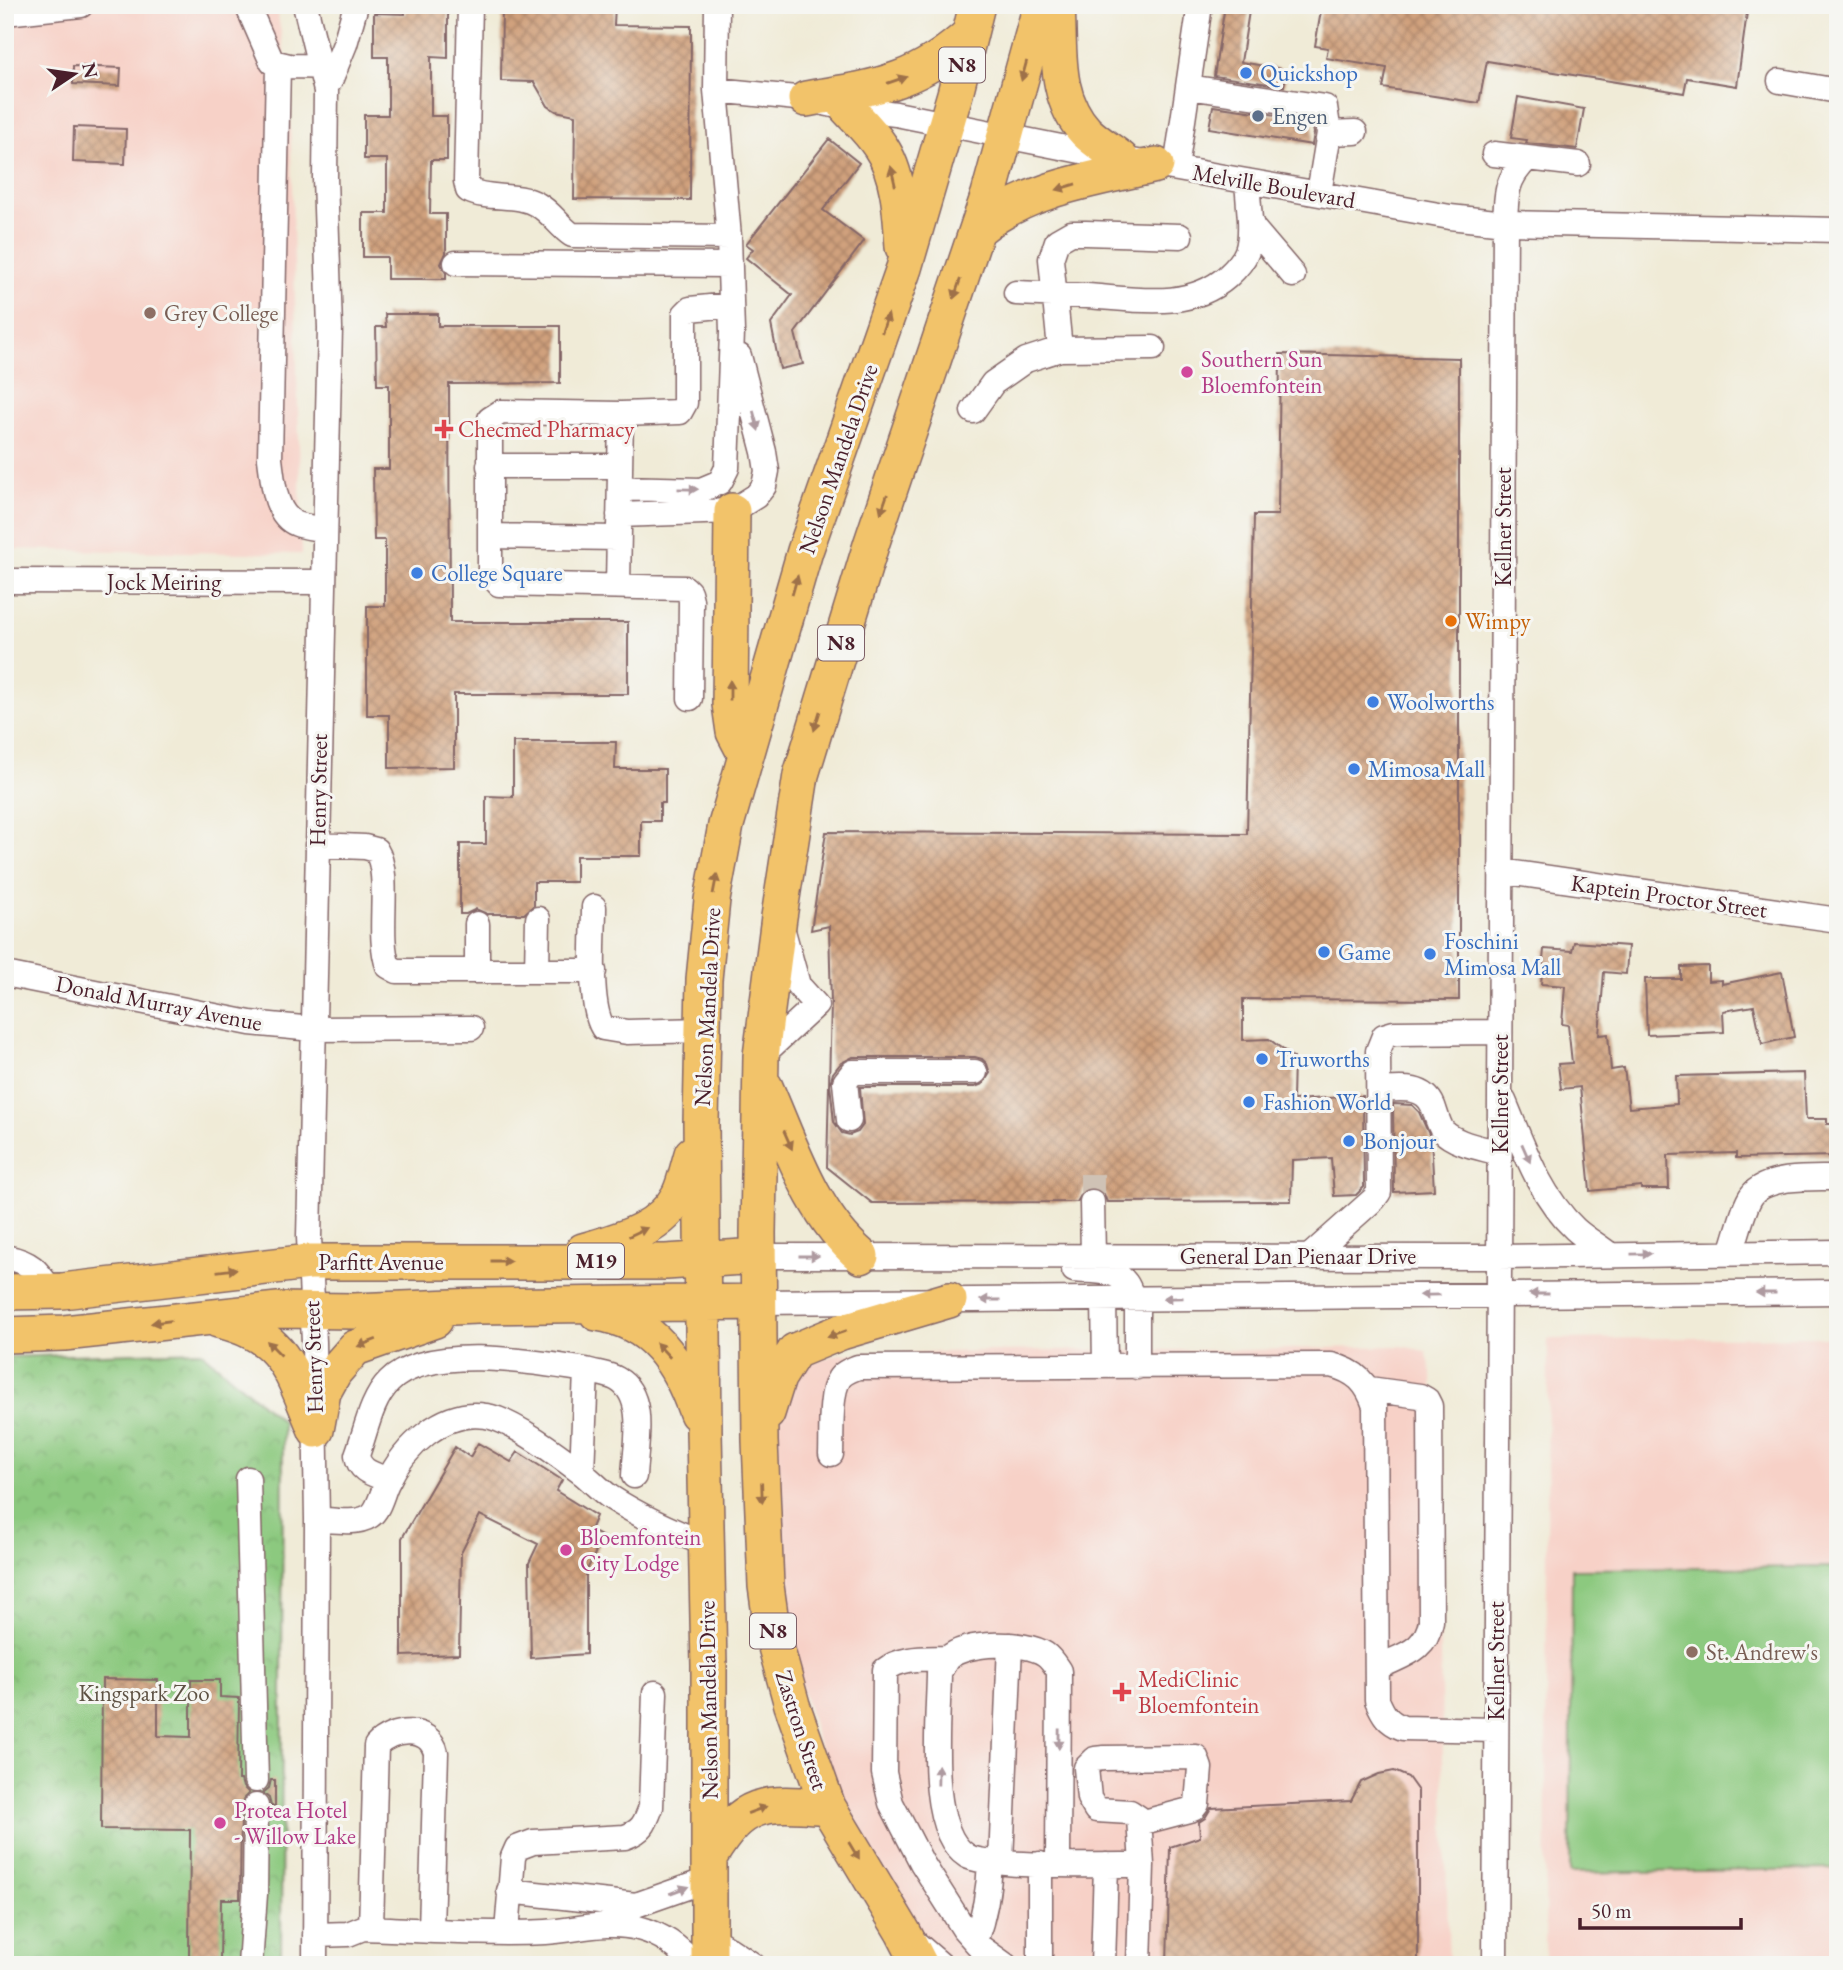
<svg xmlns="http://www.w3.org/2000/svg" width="1843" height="1970" font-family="'EB Garamond',serif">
<defs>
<pattern id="park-crowns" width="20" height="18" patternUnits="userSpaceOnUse" patternTransform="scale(1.75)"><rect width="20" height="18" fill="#8cc97f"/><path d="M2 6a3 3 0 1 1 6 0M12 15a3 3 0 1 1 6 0" fill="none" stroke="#7aac6e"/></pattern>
<pattern id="building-cross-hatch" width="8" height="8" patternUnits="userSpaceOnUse" patternTransform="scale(1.75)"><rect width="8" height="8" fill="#d0a17d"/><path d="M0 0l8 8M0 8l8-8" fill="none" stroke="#ab8367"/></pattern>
</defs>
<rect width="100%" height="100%" fill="#f6f6f2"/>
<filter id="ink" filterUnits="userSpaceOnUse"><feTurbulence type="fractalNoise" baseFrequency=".0143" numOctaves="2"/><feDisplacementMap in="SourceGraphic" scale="14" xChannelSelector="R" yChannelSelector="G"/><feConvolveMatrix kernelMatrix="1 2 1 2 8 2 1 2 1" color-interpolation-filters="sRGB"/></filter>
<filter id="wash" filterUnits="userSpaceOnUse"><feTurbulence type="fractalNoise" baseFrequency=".00686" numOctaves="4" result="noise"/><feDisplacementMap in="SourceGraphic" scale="28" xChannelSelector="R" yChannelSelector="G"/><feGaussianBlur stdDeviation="1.57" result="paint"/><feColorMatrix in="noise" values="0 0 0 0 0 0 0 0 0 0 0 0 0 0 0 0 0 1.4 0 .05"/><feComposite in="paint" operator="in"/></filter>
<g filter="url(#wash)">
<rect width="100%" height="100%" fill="#f0ebd7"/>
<path fill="#f7d1c7" d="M5,5H276L289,77L302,554L5,549Z
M1838,1337V1965H1545L1548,1339Z
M1400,1346L1426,1351L1432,1373L1449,1965H953L917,1933L855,1825L819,1746L788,1639L778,1541V1427L783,1393L806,1365L839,1354L1057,1350H1249Z"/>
<path fill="#8cc97f" stroke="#6b7455" stroke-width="2" d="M1838,1567V1869L1570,1873L1572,1569Z"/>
<path fill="url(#park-crowns)" stroke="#6b7455" stroke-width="2" d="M201,1351L283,1422L281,1965H5V1357Z"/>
<g id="blocks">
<path fill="url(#building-cross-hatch)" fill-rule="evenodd" d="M405,5H448V58L431,57V116H447V160H431L430,214H446V253L441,264L446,273V279H387V257H363V213H387V159H364V115H388V57H374V13L405,14Z
M502,5H615L614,25L691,26L690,200L574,199L575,115L556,111L548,106L534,82L501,81Z
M1225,5H1250L1241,62L1287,70L1284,86L1214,76Z
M1322,5H1748L1737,86L1687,78L1684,93L1487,61L1479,103L1383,88L1387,68L1326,58L1328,48L1315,46Z
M73,66L121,68L120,86L73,84Z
M1518,97L1584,109L1577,149L1526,143L1527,140L1511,138Z
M1213,106L1312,120L1314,133L1312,145L1209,128Z
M74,127L126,129L125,164L73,162Z
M829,139L859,163L823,210L864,241L795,333L803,364L780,369L771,324L792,295L746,258L753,249L746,244Z
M385,314H438V326H560V383L449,384L450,622H628V694H454V767L389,768V715H367V606H385V540H374L373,469H389V385H377L376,327H386Z
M1280,354L1459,358V1000L1243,999V1040L1269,1039L1294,1058L1293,1100L1363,1096L1364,1187L1356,1195L1334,1196L1331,1158L1292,1160L1291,1201L1107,1202L1104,1194L1092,1187L1084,1190L1077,1202L872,1203L827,1167L831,1003L829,926L811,930L826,832L1247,834L1254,515H1278ZM853,1057H975L982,1059L987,1064L990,1073L983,1084L975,1087H860L863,1125L858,1132L850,1135L842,1133L834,1122L830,1084L833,1073L841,1063Z
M513,742H616L615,769H665V803H660V821H641V856H576V882H534V905L524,914H487L476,909L466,914H460V844H486V796L513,797Z
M1574,942L1628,946L1626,974L1604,972L1599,1035L1608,1034L1611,1070L1624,1068L1629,1108L1677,1104L1676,1076L1804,1073L1806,1119H1827V1124H1838V1156L1736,1158V1153L1668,1155L1669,1189H1641V1186L1590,1191L1580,1087L1561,1089L1558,1064L1572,1063L1568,1025L1562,1024L1565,986L1541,984L1544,949L1572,951Z
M1708,966V981L1722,980V984L1782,972L1794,1037L1762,1044L1754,1006L1723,1011L1724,1032L1647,1035L1645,979H1681V967Z
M1393,1104L1412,1105L1419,1112L1431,1139L1434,1190L1394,1192Z
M478,1443L511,1462L518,1452L562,1480L556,1491L596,1516L590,1530L603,1537L586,1572V1654L531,1658L529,1563L538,1544L480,1515L461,1553L459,1654L402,1656V1538L455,1447L470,1457Z
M102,1679L158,1680V1736L191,1737V1680H220V1697L239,1698L238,1780H241L243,1787L249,1793L244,1798L241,1806L240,1899H221L220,1960L189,1959L190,1830L101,1829Z
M1394,1771L1408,1777L1418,1791V1965H1167L1170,1847L1200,1837L1199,1822L1205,1818L1211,1808L1351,1801L1361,1782L1379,1774Z
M271,1780H275V1806H271L269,1798L263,1793L269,1788Z"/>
</g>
</g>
<g filter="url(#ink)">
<use href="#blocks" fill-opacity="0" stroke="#846667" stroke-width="2"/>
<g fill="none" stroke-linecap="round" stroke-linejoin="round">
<path stroke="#cfc2b5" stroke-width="24" stroke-dasharray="24 12" stroke-linecap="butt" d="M1092,1174V1202"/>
<defs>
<path id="minor" d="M247,5L272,62L289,66L336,67
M305,5L326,91L325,178L330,328L309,1237L314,1342L317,1519L315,1965
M470,5L466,181L468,190C489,201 517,192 538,205C551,212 559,226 572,235L729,237
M5,13L81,5
M278,65L270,459C273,480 274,515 297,524C305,527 316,528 324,530
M330,81L345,44L356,5
M1780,81L1838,91
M1188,87L1325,107L1329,133
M716,90L806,99L847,108L896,114L1121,159L1450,217L1505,223L1838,230
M1494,154L1578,164
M1176,168L1200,5
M1247,181L1250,220L1253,228L1293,275
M1319,193L1329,133L1355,132
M456,263L729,265
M1016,293C1040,294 1063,295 1087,296C1134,299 1188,311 1227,277C1248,258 1251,248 1250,220
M1060,349L1051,259L1057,241L1071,233H1086L1180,236
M973,411L993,383L1026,360L1060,349L1153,348
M489,466H620
M620,488L701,490L720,482L727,468L732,332L729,237L716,90L717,5
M619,515L732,511L756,496L764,486L767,471L764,452L739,356
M490,536L618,538
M5,581L322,582
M618,586L621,414
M690,698L691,600L689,592L685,588L499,584L490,574V419L501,412L621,414L680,412L685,403V314L690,309L730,305
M317,845L365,847L376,850C392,876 376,933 388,966L397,971H594
M1501,871L1838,920
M594,907C594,937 588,1004 603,1028L627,1032L703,1030
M477,924V971
M537,971L538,919
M5,974L250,1023L313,1029L471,1028
M761,1056L816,1005L798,985L783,931
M1379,1090C1398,1089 1424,1084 1433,1106C1436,1114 1438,1124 1443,1131C1455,1144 1483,1148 1499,1153
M1504,1101C1523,1146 1539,1195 1575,1229C1586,1239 1599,1246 1610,1255
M849,1120L845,1082L853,1072H975
M1092,1202L1093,1256
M1731,1253C1736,1239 1744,1205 1752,1195C1767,1175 1816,1178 1838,1178
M758,1256L1499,1257L1838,1252
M1310,1256L1374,1199L1379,1192L1378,1051L1384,1036L1394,1033L1500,1032
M5,1257C32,1262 37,1270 52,1292
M1074,1270C1089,1272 1116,1269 1125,1282C1129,1286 1130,1293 1133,1298
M1104,1299L1105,1366
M758,1302L1838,1292
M1137,1367V1299
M586,1370C595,1373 608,1374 617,1379C648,1396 635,1448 634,1476
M1369,1389L1420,1396L1427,1400L1430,1406L1431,1621C1426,1652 1402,1655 1377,1668
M831,1454C832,1435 829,1394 839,1379C843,1372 851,1370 858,1367L1331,1365C1356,1371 1367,1383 1375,1406L1377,1700C1383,1714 1387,1722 1403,1728L1496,1730
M248,1479L256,1780
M388,1480C374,1474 359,1472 357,1455C366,1431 371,1400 389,1382C427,1343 536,1362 586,1370L582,1473
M317,1519C332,1520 356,1525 370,1516C379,1510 382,1493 387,1483C404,1447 443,1409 486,1416C511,1419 561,1457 582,1473C592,1481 600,1490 610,1497C641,1517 672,1531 706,1544
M948,1658C927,1659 902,1656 885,1670L884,1773L891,1803L922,1863L964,1929L980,1947L1005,1965
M1140,1823L1193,1809L1197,1804L1200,1768L1196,1757L1104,1758L1095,1759L1086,1768L1089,1798L1096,1810L1130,1812L1139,1818L1142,1865
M1001,1862L1010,1645
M1040,1864V1965
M1058,1864L1059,1671C1055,1665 1051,1658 1045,1654C1026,1641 966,1641 948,1658C945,1661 942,1668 939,1672C939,1716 925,1830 967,1856C987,1868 1110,1865 1142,1865L1139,1965
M509,1891L636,1905
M623,1913L636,1905L710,1879
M371,1928L376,1746C391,1729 430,1724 436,1753L431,1930
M507,1932L513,1857L517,1848L533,1842L625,1837C642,1831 645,1824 651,1807L655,1693
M315,1935L348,1934L363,1928C424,1930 486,1935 546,1932C577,1930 607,1920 638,1928C662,1934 678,1947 695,1965
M709,1936L753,1965
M911,1939L941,1965
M975,1941C985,1914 989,1890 990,1862
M250,1965L255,1894L256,1806
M1103,1965L1106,1865
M1495,1965L1505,223C1506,194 1506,179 1527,159"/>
<path id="highway" d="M1057,5C1060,49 1053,97 1086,132C1096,142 1110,150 1121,159
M806,99C876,87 915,84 970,34
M847,108C858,120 871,132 880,146C899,173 901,214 903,247
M978,229C1027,188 1095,179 1156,165
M732,511L730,704L734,732L746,755
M765,1087C791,1146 811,1213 861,1256
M583,1251C619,1240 660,1231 679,1195C685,1183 688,1167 692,1154
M5,1292L62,1291L309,1262H666L758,1256
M597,1313C654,1322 679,1362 697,1413
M218,1320C286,1335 291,1372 316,1430
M5,1335L64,1333L278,1310L353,1311L478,1306L758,1302
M767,1413L778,1378L795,1351L841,1332L949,1300
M316,1430L323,1392L334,1372L355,1348L435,1320
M710,1856C744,1799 765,1802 828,1807
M709,1965V1666L704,1432L701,1123L704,979L712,900L726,825L805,551L904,268L955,94L977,5
M920,1965L903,1932L828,1807L792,1705L773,1636L766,1586L760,1441L758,1233L761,1056L779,917L801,775L871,545L989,194L1041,5"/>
</defs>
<use href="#minor" stroke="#846667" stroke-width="27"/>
<use href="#highway" stroke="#846667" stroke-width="38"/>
<use href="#minor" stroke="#fff" stroke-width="24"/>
<use href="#highway" stroke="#f2c36a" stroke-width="35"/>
</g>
<defs><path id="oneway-solid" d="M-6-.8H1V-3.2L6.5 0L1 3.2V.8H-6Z" transform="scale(1.75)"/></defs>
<g fill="#9e714a">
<use href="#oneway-solid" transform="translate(1024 71) rotate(105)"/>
<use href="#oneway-solid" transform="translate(897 80) rotate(-19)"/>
<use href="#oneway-solid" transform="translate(893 176) rotate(-103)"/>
<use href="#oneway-solid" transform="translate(1066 187) rotate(163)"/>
<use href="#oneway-solid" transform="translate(957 289) rotate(109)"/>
<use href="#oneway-solid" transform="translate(885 323) rotate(-71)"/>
<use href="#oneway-solid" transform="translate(884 504) rotate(109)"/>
<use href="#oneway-solid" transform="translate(795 585) rotate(-74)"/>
<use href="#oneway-solid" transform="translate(730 690) rotate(-90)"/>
<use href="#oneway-solid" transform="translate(817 721) rotate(107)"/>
<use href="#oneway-solid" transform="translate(715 884) rotate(-79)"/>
<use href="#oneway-solid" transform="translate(788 1140) rotate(66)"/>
<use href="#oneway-solid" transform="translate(638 1232) rotate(-25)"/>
<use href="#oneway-solid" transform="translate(501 1261)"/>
<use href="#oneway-solid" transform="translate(227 1270) rotate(-7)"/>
<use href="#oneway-solid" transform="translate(161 1322) rotate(172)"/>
<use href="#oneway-solid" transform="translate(837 1334) rotate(161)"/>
<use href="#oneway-solid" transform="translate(367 1343) rotate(159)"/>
<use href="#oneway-solid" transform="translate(274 1348) rotate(-135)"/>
<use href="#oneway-solid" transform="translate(663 1350) rotate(-133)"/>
<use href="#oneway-solid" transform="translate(762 1493) rotate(88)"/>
<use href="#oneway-solid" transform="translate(757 1810) rotate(-20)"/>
<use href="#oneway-solid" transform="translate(854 1851) rotate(59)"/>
</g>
<g fill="#ae9aa0">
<use href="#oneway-solid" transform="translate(756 421) rotate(75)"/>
<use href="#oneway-solid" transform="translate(688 489) rotate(1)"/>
<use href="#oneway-solid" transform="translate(1526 1153) rotate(66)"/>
<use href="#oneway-solid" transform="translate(1641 1254) rotate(-1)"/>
<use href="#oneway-solid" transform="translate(809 1256)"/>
<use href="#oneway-solid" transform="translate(1766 1293) rotate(180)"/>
<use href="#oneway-solid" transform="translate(1539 1294) rotate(180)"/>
<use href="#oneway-solid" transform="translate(1430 1295) rotate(179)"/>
<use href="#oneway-solid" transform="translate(1173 1298) rotate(179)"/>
<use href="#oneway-solid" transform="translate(990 1300) rotate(180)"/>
<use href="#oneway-solid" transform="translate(1059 1739) rotate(91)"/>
<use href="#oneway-solid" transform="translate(938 1775) rotate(-89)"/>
<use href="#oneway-solid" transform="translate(679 1890) rotate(-21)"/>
</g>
</g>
<g fill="#3f7fe0" stroke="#f6f6f2" stroke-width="2.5">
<circle cx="1246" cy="73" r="7"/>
<circle cx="417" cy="573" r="7"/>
<circle cx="1373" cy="702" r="7"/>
<circle cx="1354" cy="769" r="7"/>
<circle cx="1324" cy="952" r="7"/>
<circle cx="1430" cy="954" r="7"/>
<circle cx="1262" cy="1059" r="7"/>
<circle cx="1249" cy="1102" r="7"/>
<circle cx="1349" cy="1141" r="7"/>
</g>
<circle fill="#5c6f8a" stroke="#f6f6f2" stroke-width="2.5" cx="1258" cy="116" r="7"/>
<g fill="#8d6e63" stroke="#f6f6f2" stroke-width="2.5">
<circle cx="150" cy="313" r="7"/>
<circle cx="1692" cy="1652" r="7"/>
</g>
<g fill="#d1479c" stroke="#f6f6f2" stroke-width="2.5">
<circle cx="1187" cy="372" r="7"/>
<circle cx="566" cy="1550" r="7"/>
<circle cx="220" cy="1823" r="7"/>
</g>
<g fill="#e0444e" stroke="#f6f6f2" stroke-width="2.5">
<path d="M440.5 418.5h7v7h7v7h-7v7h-7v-7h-7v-7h7z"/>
<path d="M1118.5 1681.5h7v7h7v7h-7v7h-7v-7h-7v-7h7z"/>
</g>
<circle fill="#e8710a" stroke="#f6f6f2" stroke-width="2.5" cx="1451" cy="621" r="7"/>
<g text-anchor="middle" stroke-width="6" stroke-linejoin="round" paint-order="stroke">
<g fill="#f6f6f2" stroke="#7e6067" stroke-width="2">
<rect x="939" y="47.5" width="46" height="35" rx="5"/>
<rect x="818" y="625.5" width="46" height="35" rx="5"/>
<rect x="568" y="1243.5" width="56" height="35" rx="5"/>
<rect x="750" y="1613.5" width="46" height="35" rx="5"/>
</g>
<g font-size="21" font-weight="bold" fill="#4a1f2b">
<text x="962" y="72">N8</text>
<text x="841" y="650">N8</text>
<text x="596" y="1268">M19</text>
<text x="773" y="1638">N8</text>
</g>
<g font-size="23" fill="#366cbe" stroke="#f6f6f2" text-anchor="start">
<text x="1260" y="81">Quickshop</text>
<text x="431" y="581">College Square</text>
<text x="1387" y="710">Woolworths</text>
<text x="1368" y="777">Mimosa Mall</text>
<text x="1444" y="949">Foschini<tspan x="1444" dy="26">Mimosa Mall</tspan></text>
<text x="1338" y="960">Game</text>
<text x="1276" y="1067">Truworths</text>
<text x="1263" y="1110">Fashion World</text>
<text x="1363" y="1149">Bonjour</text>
</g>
<g font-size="23" fill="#4e5e75" stroke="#f6f6f2" text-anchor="start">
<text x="1272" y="124">Engen</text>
</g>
<g font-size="23" fill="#4a1f2b" stroke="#f6f6f2">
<text transform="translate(1274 186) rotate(10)" y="8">Melville Boulevard</text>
<text transform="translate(838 459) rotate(-71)" y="8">Nelson Mandela Drive</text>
<text transform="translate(1503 527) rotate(-90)" y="8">Kellner Street</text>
<text x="164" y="590">Jock Meiring</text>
<text transform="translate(318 790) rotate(-89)" y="8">Henry Street</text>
<text transform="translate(1669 896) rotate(8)" y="8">Kaptein Proctor Street</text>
<text transform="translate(159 1003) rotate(11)" y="8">Donald Murray Avenue</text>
<text transform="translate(707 1007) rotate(-87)" y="8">Nelson Mandela Drive</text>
<text transform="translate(1500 1094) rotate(-90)" y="8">Kellner Street</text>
<text x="1298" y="1264">General Dan Pienaar Drive</text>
<text x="381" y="1270">Parfitt Avenue</text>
<text transform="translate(313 1357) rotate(-92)" y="8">Henry Street</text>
<text transform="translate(1496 1661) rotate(-90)" y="8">Kellner Street</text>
<text transform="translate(708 1700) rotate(-91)" y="8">Nelson Mandela Drive</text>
<text transform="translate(802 1730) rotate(72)" y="8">Zastron Street</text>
</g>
<g font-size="23" fill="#785e54" stroke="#f6f6f2" text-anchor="start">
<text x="164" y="321">Grey College</text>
<text x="1706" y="1660">St. Andrew's</text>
</g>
<g font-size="23" fill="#b23c85" stroke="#f6f6f2" text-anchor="start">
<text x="1201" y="367">Southern Sun<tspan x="1201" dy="26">Bloemfontein</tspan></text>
<text x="580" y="1545">Bloemfontein<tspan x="580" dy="26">City Lodge</tspan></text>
<text x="234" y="1818">Protea Hotel<tspan x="234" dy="26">- Willow Lake</tspan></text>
</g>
<g font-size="23" fill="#be3a42" stroke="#f6f6f2" text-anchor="start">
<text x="458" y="437">Checmed Pharmacy</text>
<text x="1138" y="1687">MediClinic<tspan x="1138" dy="26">Bloemfontein</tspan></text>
</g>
<g font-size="23" fill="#c56008" stroke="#f6f6f2" text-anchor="start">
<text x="1465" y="629">Wimpy</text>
</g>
<g font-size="23" fill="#5e5244" stroke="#f6f6f2">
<text x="144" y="1701">Kingspark Zoo</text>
</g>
</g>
<rect width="1843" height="1970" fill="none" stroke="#f6f6f2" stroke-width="28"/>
<g transform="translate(74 74) rotate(77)" stroke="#f6f6f2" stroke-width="5" paint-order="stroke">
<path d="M0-5L12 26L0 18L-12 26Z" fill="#4a1f2b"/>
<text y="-10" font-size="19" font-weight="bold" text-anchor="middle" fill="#4a1f2b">N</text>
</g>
<path d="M1580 1918v10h161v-10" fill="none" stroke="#4a1f2b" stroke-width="3.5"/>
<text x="1591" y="1918" font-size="21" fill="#4a1f2b" stroke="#f6f6f2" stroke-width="5" paint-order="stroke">50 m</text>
</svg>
